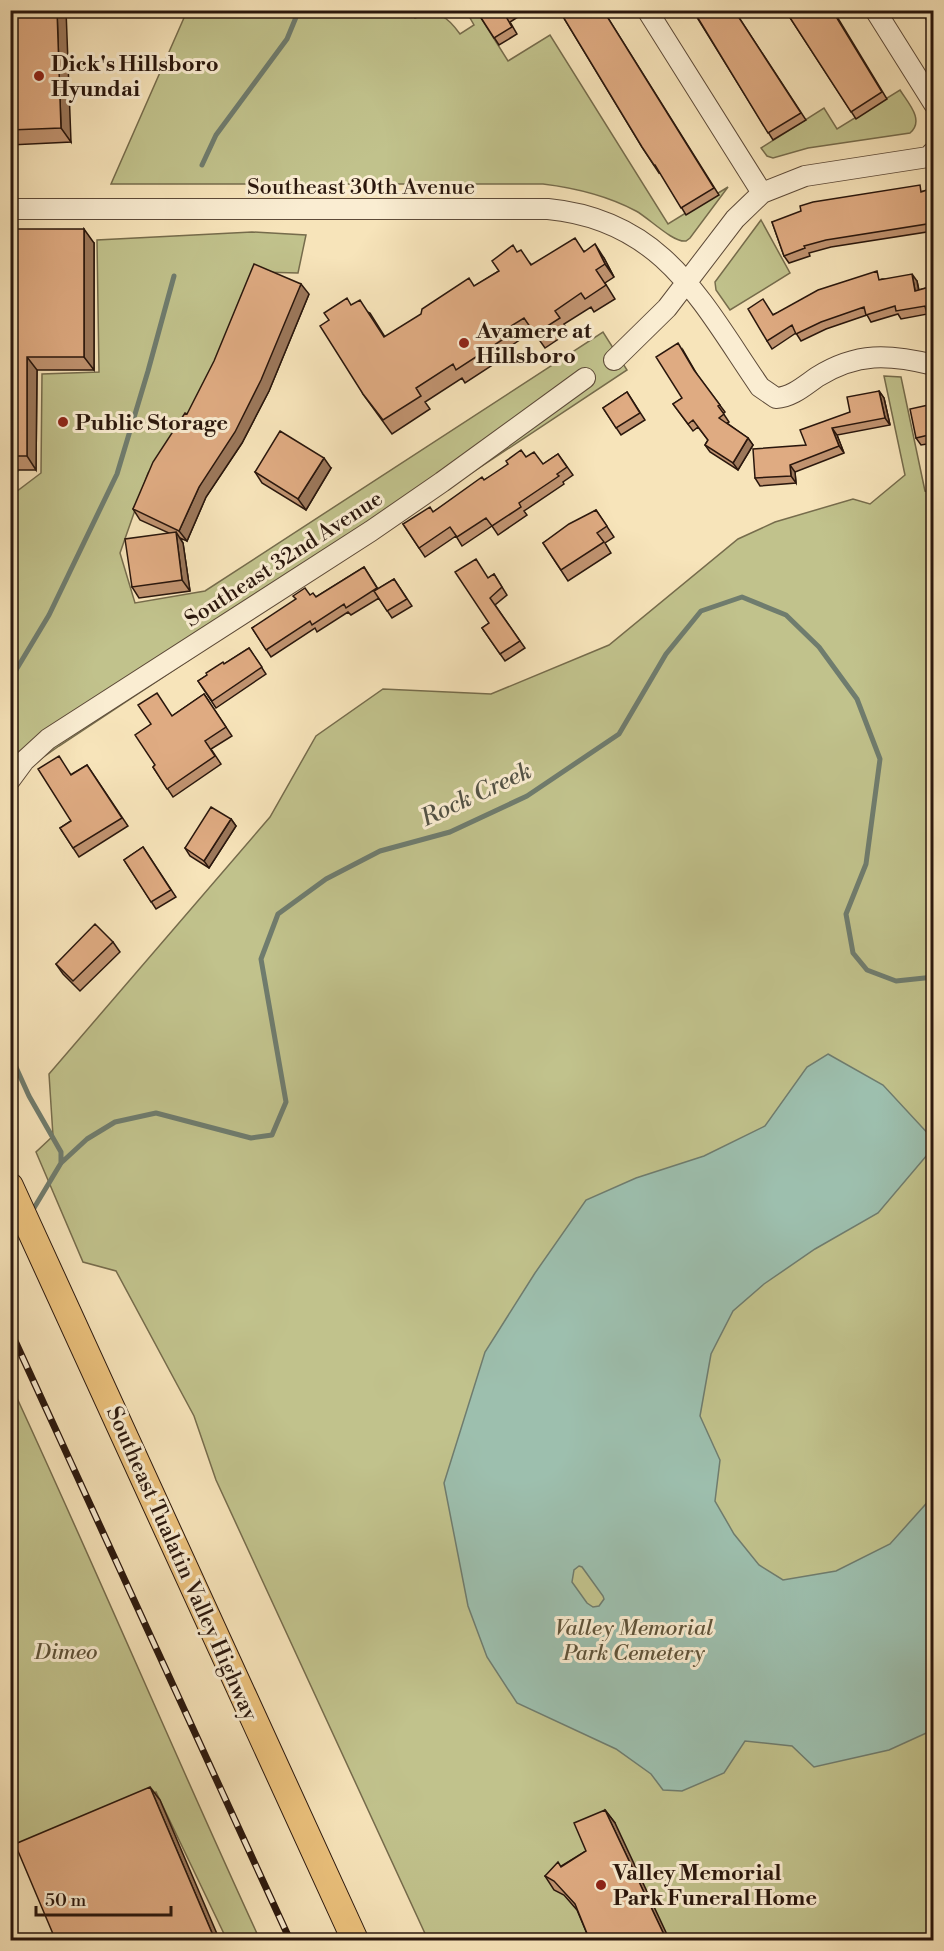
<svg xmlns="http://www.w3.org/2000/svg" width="944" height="1951" font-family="'Libre Bodoni',serif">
<rect width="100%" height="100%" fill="#f7e4ba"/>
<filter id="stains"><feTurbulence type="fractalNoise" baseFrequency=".00333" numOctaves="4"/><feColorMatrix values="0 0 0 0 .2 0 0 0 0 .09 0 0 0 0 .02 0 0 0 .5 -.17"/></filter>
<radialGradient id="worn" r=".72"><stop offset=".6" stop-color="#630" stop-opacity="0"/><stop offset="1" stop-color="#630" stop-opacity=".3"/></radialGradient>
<path fill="#c1c28c" stroke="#766c4c" stroke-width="1.5" d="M476,10L508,61L550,35L668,224L728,187L690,238L686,241C673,243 649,218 636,211C606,195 576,188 543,184H111L187,11H411L415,18C438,9 447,16 460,34L474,25L466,11Z
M900,90C908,103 925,120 910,133L808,148L773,158L767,156L761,148L824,108L837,129Z
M761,220L790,273L730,310L716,290L715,282Z
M252,232L306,235L298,273L259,272L190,416L148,473L120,553L135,603L205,591L603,332L627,370L59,746L18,775L11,786V506L16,492L41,473L42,374L99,372L97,240Z
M884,376L901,377L925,491L934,493L933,1940H428L216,1480L194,1416L116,1271L83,1262L36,1152L53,1136L49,1074L270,817L316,736L383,689L491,694L609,645L738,539L775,522L853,499L870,504L905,475Z
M10,1383C96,1568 175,1756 260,1940H227L156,1792L11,1855Z"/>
<path fill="#9dbfae" stroke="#6f7c6e" stroke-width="1.5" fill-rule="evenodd" d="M828,1054L883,1085L933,1139V1148L878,1213L815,1249L764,1284L733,1311L711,1354L700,1416L720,1460L715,1501L734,1534L759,1565L783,1580L836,1571L890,1544L933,1496V1730L889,1750L814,1767L792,1746L745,1741L724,1773L682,1791L663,1790L651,1774L616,1749L517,1703L487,1657L468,1606L444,1483L485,1352L535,1273L586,1200L636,1178L704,1156L765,1126L807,1067ZM579,1566L582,1567L603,1596L604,1599L599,1606L593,1607L587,1603L572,1582L574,1570Z"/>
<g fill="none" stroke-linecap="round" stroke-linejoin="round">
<path stroke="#6f7c6e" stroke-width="5" d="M202,165L216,135L287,39L299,10
M10,680L49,615L117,474L148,371L174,276
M10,1054L29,1096L61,1152V1163
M31,1213L61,1163L87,1139L115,1122L156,1113L251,1138L272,1135L286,1102L261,959L278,914L326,879L380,851L450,832L527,796L619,734L666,654L701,611L742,597L786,615L819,647L857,699L880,759L866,864L846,914L853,953L867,970L896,981L934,977
M10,1247L21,1229"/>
<defs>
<path id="minor" d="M647,10L762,193
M875,10L934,104
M10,209H548C663,220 701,301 760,387L776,398C792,397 804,386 817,377C857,352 889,354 934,365
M614,360L667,308L735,219L762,193L805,176L928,157L934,151
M10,780L24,761L48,739L371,531L442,482L585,378"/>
<path id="major" d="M10,1186L355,1940"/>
</defs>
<use href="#minor" stroke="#5d4a38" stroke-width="22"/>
<use href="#major" stroke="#2a170d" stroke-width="28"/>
<use href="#minor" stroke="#faedd2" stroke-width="20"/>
<use href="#major" stroke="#ecc27d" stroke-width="26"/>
<defs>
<path id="rail" d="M10,1330L290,1940"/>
</defs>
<use href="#rail" stroke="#2a170d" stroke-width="7"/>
<use href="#rail" stroke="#faedd2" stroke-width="4.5" stroke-dasharray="14" stroke-linecap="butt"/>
</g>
<path fill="#c09370" stroke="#2a170d" stroke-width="1.5" d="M10,10L71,142L10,145Z
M476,10H529L510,22L517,34L499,45Z
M559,10H603L719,195L686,215L660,172L659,173L642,147Z
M737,10L740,14L738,16L806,120L773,140L693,11Z
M785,10H833L887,99L856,119Z
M933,188V231L831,247L809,253L810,256L789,263L784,256L772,222L924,191Z
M10,229L94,243V370H37L36,470H18L10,489Z
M584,251L604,258L614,277L605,283L615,299L594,312L591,307L564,324L569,332L545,348L533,331L508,348L511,353L465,383L462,378L425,402L430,409L392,434L363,394L329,320L352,305L370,313L385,337L475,286L499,271L518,252L532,265Z
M882,279L917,281L919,290L933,286V325L928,318L927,314L901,319L898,314L871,322L867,315L826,329L801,341L796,333L772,349L767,341L774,314Z
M309,294L269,391L242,443L206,497L187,541L180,538L183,543L190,591L139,598L132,587L169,533L140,520L133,509L187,414Z
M683,350L698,376L725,412L723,413L729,422L727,423L748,438L753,445L738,470L710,452L705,445L708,440L698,427L693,431L673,404L682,398Z
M879,391L884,398L890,425L837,435L844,453L795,472L796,483L760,486L755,478L806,445L850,412Z
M627,392L645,420L621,435L603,408Z
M933,404V443L921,445L916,438Z
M558,454L573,475L563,482L564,484L524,511L527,515L498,535L492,526L462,546L456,536L425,557L403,524L433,512L484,480L526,457L543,464Z
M331,468L306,510L262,483L255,472Z
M596,510L614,537L605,543L611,553L568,581L543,543Z
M364,567L378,589L394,579L412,606L392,618L379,598L351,615L348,612L317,632L315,628L271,657L252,628L310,595L316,597Z
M494,574L507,595L495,605L525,648L505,661L482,628L489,623L488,578Z
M249,648L266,674L216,708L198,681Z
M204,694L232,736L211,749L221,764L173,797L153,767L155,765L172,716Z
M87,765L128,826L79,857L60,828L71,821L72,774Z
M231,819L236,826L209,868L190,856L185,848Z
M143,847L176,897L156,909L124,860Z
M113,942L120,952L80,991L63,974L56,964Z
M605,1810L615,1823L588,1936L577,1910L564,1895L554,1890L545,1876L586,1851Z"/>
<path fill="#9c785b" stroke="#2a170d" stroke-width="1.5" d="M57,10H66L71,142L61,128Z
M84,229L94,243V370L84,357Z
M595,244L604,258L614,277L605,264Z
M912,274L917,281L920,298L915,291Z
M301,284L309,294L269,391L242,443L206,497L187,541L179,531L199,487Z
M27,357L37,370L36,470L27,456Z
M879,391L884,398L890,425L885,418Z
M832,428L837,435L844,453L839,446Z
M748,438L753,445L738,470L733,463Z
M324,458L331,468L306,510L298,499Z
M10,459L18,470L10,489Z
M790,465L795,472L796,483L791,476Z
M176,532L183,543L190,591L182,580Z
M231,819L236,826L209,868L204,861Z
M150,1787L160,1800L220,1941L215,1940Z
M605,1810L615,1823L670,1941H667Z"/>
<path fill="#dfab82" stroke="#2a170d" stroke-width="1.5" d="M10,10H57L61,128L10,130Z
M476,10H513L505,15L512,27L494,38Z
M559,10H603L714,188L681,208L655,165H654L642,147Z
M693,10H734L801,113L768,133Z
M785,10H832L882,92L851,112Z
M921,10H933V34L929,26H930Z
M920,185L921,192L933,188V223L826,240L804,246L805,248L784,256L772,222L801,211L800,206L813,202Z
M10,229H84V357H27V456H10Z
M575,238L584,252L595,244L605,264L596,270L606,285L585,299L581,293L555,311L560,318L535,334L524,318L498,334L502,340L456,370L453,364L416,388L421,396L383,420L363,394L320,326L329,320L324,313L347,298L351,305L360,300L384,337L421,314L422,309L469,278L474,286L499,271L492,261L513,245L517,252L521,250L531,265Z
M254,264L301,284L261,380L235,432L199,487L179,531L133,509L153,462L185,413L187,414L214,361Z
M877,271L879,280L912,274L915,291L933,286V316L928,318L925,306L896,311L895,306L866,315L864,307L821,322L796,334L792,325L767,341L748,309L763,299L773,315L818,290Z
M678,343L694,370L720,405L718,406L724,414L719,418L748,438L733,463L705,445L708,440L693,420L688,424L673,404L682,398L656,357Z
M879,391L885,418L832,428L839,446L790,465L791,476L755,478L753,449L806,445L800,430L850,412L847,397Z
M627,392L640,413L616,428L603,408Z
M933,404V434L916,438L910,409Z
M280,431L324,458L298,499L255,472Z
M521,450L526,457L534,452L543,464L558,454L567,467L557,474L559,476L519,503L521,507L492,526L486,518L457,537L450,527L419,548L403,524L430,507L433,512L482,477L484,480L508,464L506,461Z
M596,510L607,526L597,533L604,542L561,570L543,543L569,524Z
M176,532L182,580L132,587L125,539Z
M476,559L488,578L494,574L502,587L490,598L520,641L500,654L482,628L489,623L455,572Z
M364,567L377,588L346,608L344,604L312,625L310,621L266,650L252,628L296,599L293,596L305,588L310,595L313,593L316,597Z
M394,579L407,599L387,611L374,591Z
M249,648L262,667L212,701L198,681L207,675L206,673L223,662L224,664Z
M157,693L172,716L204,694L226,727L205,741L215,756L167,789L153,767L155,765L135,735L151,724L138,705Z
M59,756L71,775L87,765L122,818L73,848L60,828L71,821L38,769Z
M211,807L231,819L204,861L185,848Z
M143,847L171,890L151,902L124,860Z
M95,924L113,942L73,981L56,964Z
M150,1787L215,1940L56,1941L15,1844Z
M605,1810L667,1941H588V1936L575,1904L554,1881L545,1876L558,1862L561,1867L586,1851L574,1823Z"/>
<g fill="#8f2418" stroke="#faedd2" stroke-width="2">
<circle cx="39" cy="76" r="6"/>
<circle cx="464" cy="343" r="6"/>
<circle cx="63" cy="422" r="6"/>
<circle cx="601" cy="1885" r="6"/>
</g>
<g text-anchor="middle" stroke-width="6" stroke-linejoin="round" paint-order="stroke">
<g font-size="22" font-weight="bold" fill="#2a170d" stroke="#faedd2" text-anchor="start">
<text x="51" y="71">Dick's Hillsboro<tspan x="51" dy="25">Hyundai</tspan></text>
<text x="476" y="338">Avamere at<tspan x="476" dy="25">Hillsboro</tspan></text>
<text x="75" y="430">Public Storage</text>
<text x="613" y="1880">Valley Memorial<tspan x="613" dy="25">Park Funeral Home</tspan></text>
</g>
<g font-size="22" fill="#2a170d" stroke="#faedd2">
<text x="361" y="194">Southeast 30th Avenue</text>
<text transform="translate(283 558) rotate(-33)" y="8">Southeast 32nd Avenue</text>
<text transform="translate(183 1563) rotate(66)" y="8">Southeast Tualatin Valley Highway</text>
</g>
<g font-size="22" font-style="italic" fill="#5f5339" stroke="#faedd2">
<text x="634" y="1635">Valley Memorial<tspan x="634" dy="25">Park Cemetery</tspan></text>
<text x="66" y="1659">Dimeo</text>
</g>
<g font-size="24" font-style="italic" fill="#525245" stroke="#faedd2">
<text transform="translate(476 794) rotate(-25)" y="8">Rock Creek</text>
</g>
</g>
<rect width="944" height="1951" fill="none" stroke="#f7e4ba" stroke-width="36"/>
<rect x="12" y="12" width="920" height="1927" fill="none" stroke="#2a170d" stroke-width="3"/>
<rect x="18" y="18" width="908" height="1915" fill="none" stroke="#2a170d" stroke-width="1.5"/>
<path d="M36 1906v9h135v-9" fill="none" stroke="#2a170d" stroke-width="3"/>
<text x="45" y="1906" font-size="18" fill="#2a170d" stroke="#faedd2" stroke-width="4.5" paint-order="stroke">50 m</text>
<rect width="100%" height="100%" filter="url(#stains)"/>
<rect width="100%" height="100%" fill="url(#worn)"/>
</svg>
